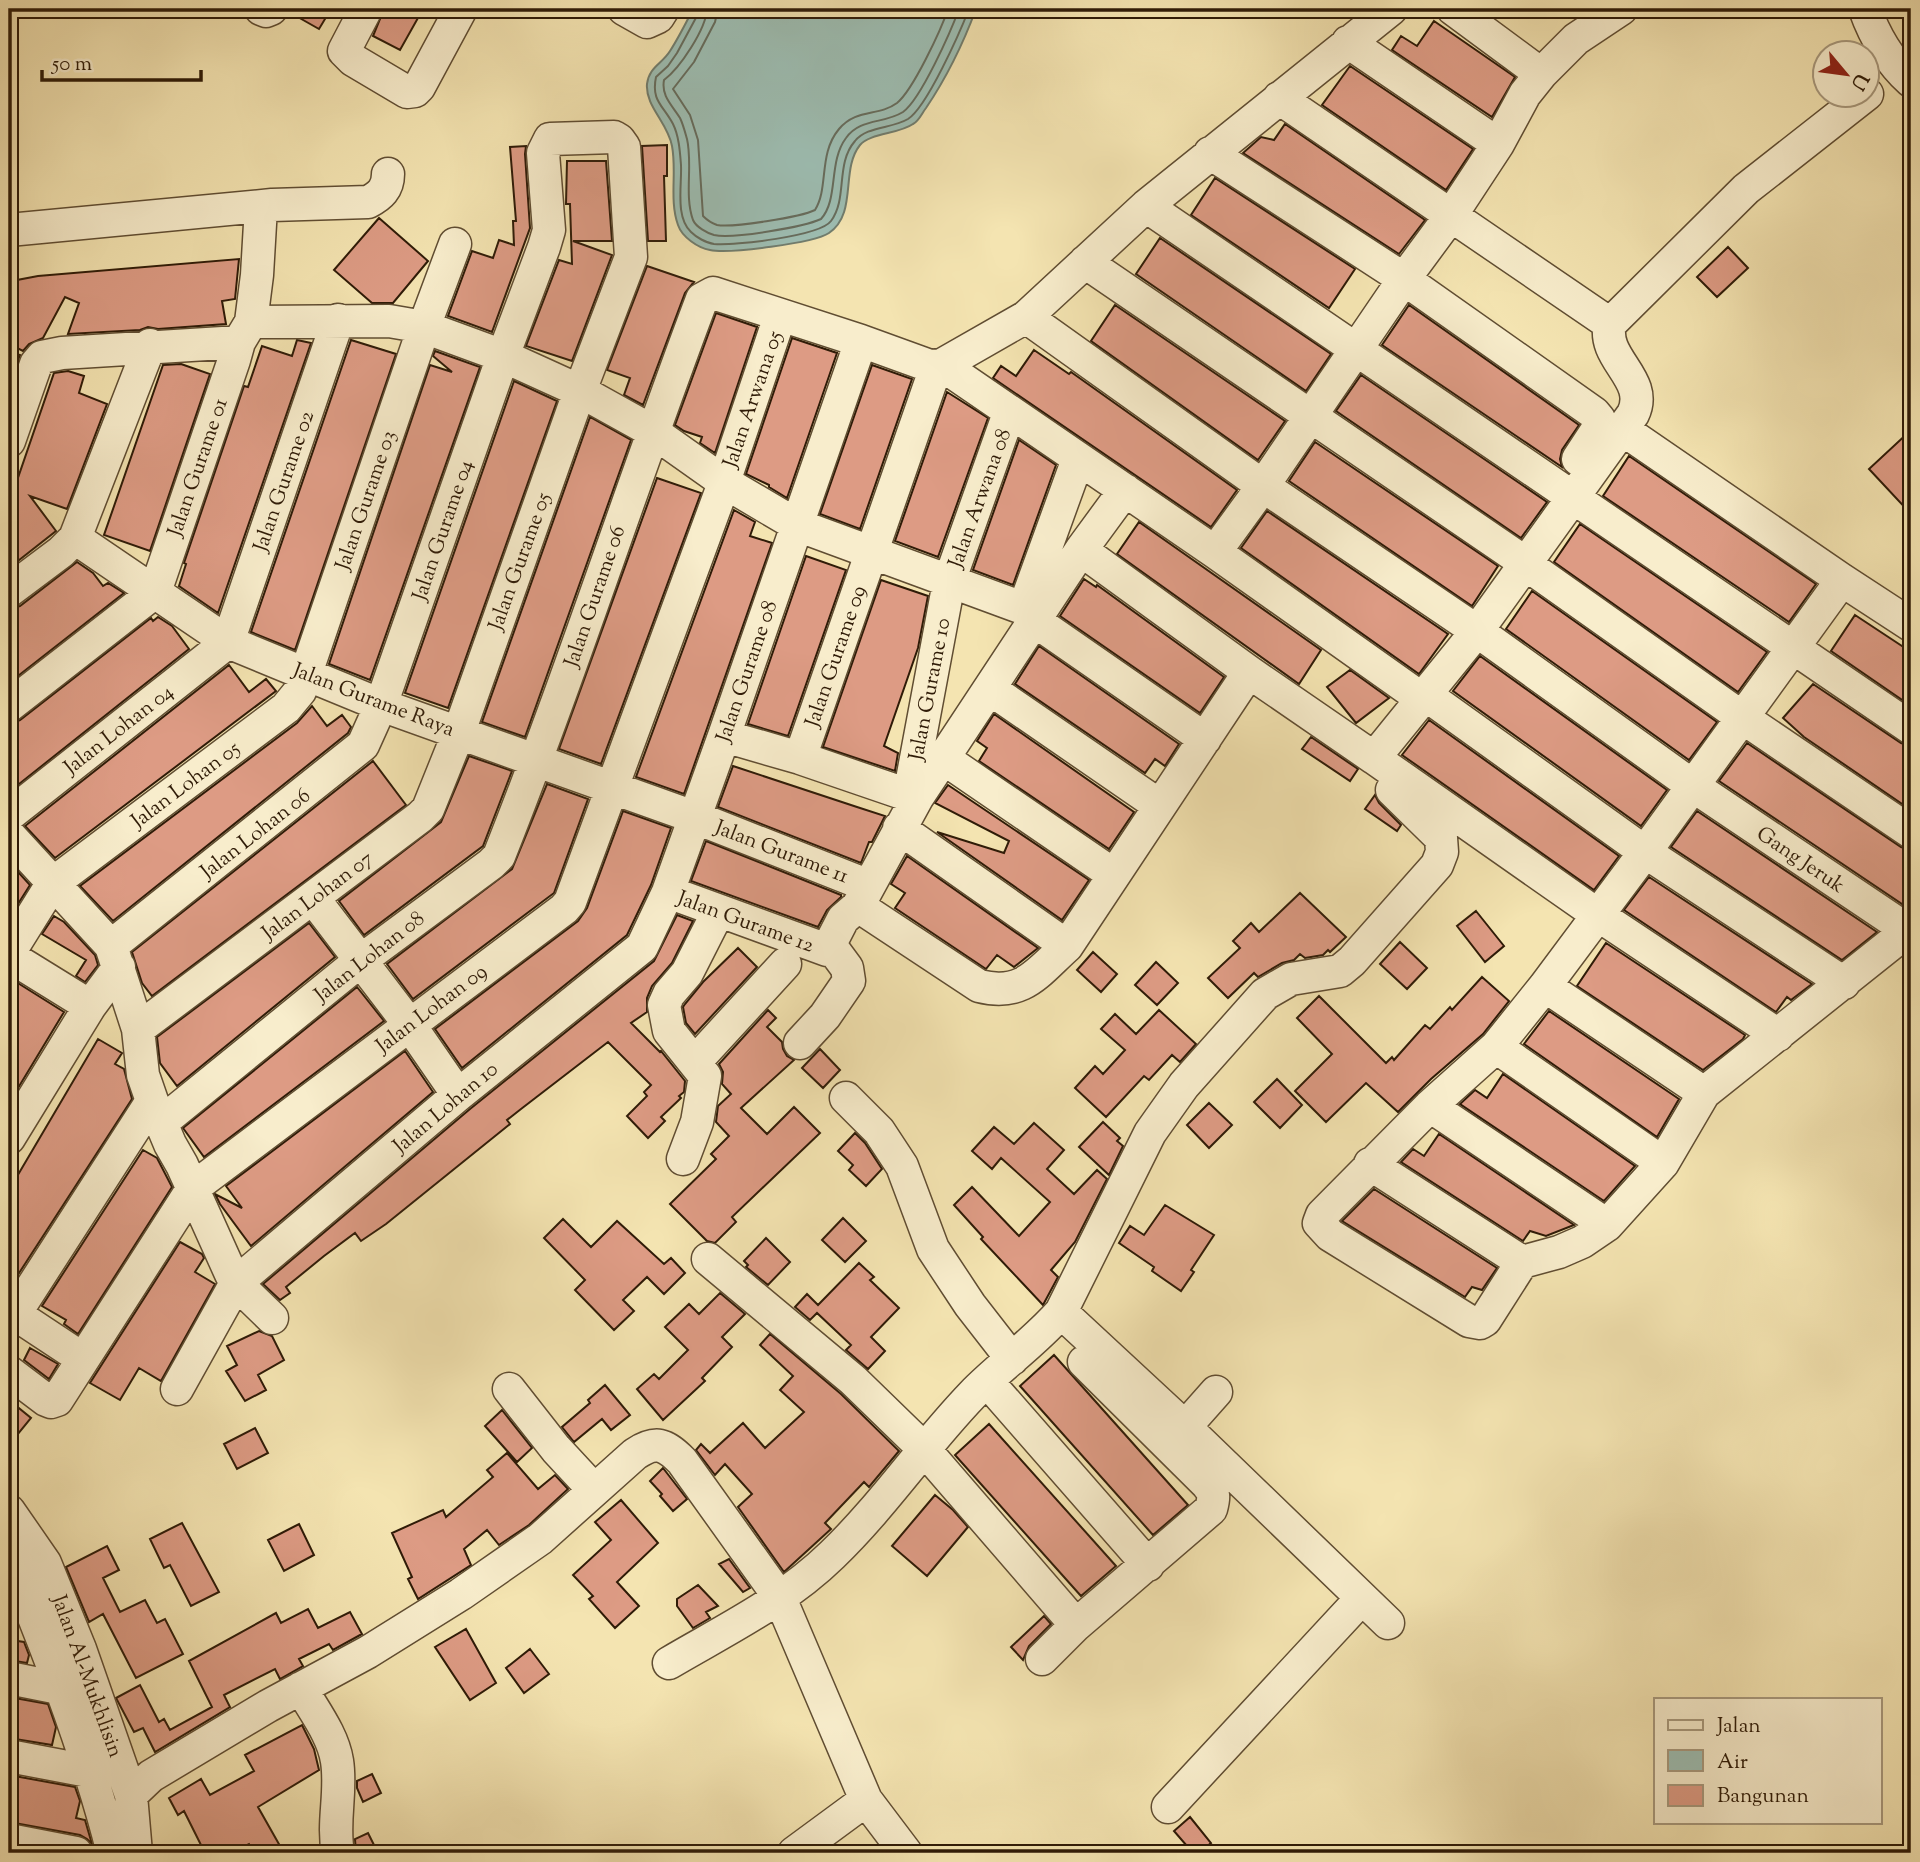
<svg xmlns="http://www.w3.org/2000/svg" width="1920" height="1862" font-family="'Sorts Mill Goudy',serif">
<rect width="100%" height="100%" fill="#f4e4b1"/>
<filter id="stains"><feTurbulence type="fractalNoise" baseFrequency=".00286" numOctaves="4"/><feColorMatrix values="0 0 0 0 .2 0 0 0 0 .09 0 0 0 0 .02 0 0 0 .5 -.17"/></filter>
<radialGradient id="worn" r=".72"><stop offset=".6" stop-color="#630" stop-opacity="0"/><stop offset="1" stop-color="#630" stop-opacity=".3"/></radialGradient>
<path fill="#9dbeb3" stroke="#717d6e" stroke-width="2" d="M693,9H976C963,44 947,77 926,108C922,113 919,121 913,124C899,134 870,133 860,145C840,170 858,213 829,233C814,243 729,254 710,250C698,248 682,237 678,225C669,200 677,172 672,146C668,123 645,106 647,84C649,67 662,64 670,51C679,37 686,23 693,9Z"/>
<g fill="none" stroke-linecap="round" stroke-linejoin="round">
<path stroke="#666c5d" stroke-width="2" d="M698,9V14L677,53L668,66L656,77C651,101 663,105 673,124C679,136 680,152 681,165C682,185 675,217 691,232C696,237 706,243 714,244C734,246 820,236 831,221C848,198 835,164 855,141C867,126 891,129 908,119C927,107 960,32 969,9
M707,9C706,29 680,68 664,80C661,96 672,105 680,118C683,124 685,132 687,139C693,165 684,195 693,220C696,227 707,233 714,235C733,239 804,227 821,219C839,199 828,162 846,138C860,118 884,124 903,112C921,99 951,31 959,9
M718,9L715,22L694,62L673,89L690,115L698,140L703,216C707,220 711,223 717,225C732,228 801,217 815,210C829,188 818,154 839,129C857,108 878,117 897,103C913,90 941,30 948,9"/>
</g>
<path fill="#dd9b84" stroke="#2f1b07" stroke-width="2" d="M289,9H331L319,29L289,12Z
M384,9H423L400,50L373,36Z
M1434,21L1515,77L1492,117L1392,50L1401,36L1417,46Z
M1350,66L1473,149L1446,190L1322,105Z
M1285,124L1425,220L1399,254L1243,153L1261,137L1274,140Z
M667,145V176H664L666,241H648L642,146Z
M526,146L525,154L530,228L492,332L448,316L472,251L493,258L499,240L514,245L513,221H516L510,147Z
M567,161H606L612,241H573L612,255L572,361L526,346L559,260L572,264L570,204H566Z
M1215,178L1355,269L1329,308L1191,215Z
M379,218L428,261L393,303H372L334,270Z
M1160,238L1331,354L1306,391L1136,274Z
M1728,247L1748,268L1717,297L1697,277Z
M239,259L235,299L222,301L226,324L158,329L148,327L140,330L68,334L79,303L65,297L43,338L29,344L23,351L9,344V287L12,281L38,276Z
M647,266L694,282L685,293L643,405L624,395L630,378L607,370Z
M1115,305L1285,421L1258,460L1091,341Z
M1409,305L1579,425L1562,450L1560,459L1562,467L1382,345Z
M716,313L757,327L715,453L700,443L702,437L684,431L675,425Z
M792,338L837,353L787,498L769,487V485L746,474Z
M297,340L311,343L218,613L179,586L186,564L184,563L244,386L248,387L262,346L292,356Z
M351,340L396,354L295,650L251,632Z
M1034,350L1069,374L1071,372L1237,490L1211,527L993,378L1001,366L1016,376Z
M435,351L480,367L370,680L329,664L430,365L452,372L433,356Z
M17,354L20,355L12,376L9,374V369Z
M181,364L210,374L150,551L104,535L163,365Z
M872,365L912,379L860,529L820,514Z
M68,371L84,376L79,393L107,404L67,509L30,496L56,531L9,568V504L54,373Z
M1361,375L1547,502L1521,538L1336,411Z
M514,381L557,401L448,708L405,693Z
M947,392L988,418L938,557L895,541Z
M590,417L631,440L525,737L482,722Z
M1911,430V514L1869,469Z
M1019,440L1056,465L1013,585L973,570Z
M1315,442L1498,566L1472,606L1289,481Z
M1629,456L1816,584L1789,622L1603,496Z
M657,478L701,493L601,764L559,749Z
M734,510L755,522L750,536L772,543L684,794L636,777Z
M1267,511L1448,634L1419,674L1241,548Z
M1139,522L1321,650L1299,684L1117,554Z
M1580,524L1767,652L1738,692L1554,562Z
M806,556L846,570L788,736L748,724Z
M77,562L93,573L103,586L108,583L124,593L9,683V609L20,606Z
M1084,579L1096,587L1097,585L1224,677L1200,713L1060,616Z
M881,580L928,596L918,648L884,746L898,753L895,771L823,747Z
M1532,591L1717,722L1689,760L1506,629Z
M1855,615L1911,652V706L1831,651Z
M158,617L172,626L189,649L9,792V724L20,720L151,618L153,621Z
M1039,646L1179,744L1165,766L1155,759L1145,773L1015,684Z
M1480,656L1667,790L1641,826L1453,691Z
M229,665L249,692L266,679L276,691L55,858L25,826Z
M1350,670L1389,698L1356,723L1327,687Z
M1813,684L1901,743L1911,746V810L1804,737L1783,718Z
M312,706L327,726L342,715L351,727L348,733L113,921L80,886L297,723Z
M994,714L1134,812L1109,849L979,761L987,748L977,741Z
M1429,720L1619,856L1594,890L1402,755Z
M1311,737L1358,769L1350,781L1302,749Z
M1747,743L1901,847L1911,850V910L1719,781Z
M469,756L512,771L483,846L364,935L339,901L441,822Z
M373,761L406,805L152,996L142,983L132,952Z
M733,766L857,807L885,816L872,842H869L861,863L718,807Z
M547,784L588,799L554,893L413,999L387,964L512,869Z
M948,785L1089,880L1062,920L937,832L1004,853L1009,841L935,803Z
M1375,795L1379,803L1401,825L1397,831L1365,809Z
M623,811L671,828L651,885L627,935L462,1068L435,1029L578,921L587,908Z
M1697,811L1877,932L1842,960L1671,847Z
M706,841L841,895V897L827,910L818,927L691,881Z
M907,856L1038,948L1014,967L997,955L986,969L895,908L905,893L891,884Z
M9,862L30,885L18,904L9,895Z
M1649,877L1812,984L1791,1000L1787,997L1776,1012L1624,910Z
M1300,893L1346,937L1330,952L1328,950L1323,955L1305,958L1300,954L1294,960L1282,963L1258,977L1254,973L1228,998L1208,978L1240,948L1233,941L1251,923L1259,932Z
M1476,911L1504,946L1485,962L1457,926Z
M677,915L693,921L672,963L652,986L647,998V1012L631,1023L660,1052L661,1051L685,1081L684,1092L679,1096L681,1098L661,1117L665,1121L648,1138L627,1116L647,1096L644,1092L651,1085L608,1042L521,1109L507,1120L510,1124L386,1224L361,1241L355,1233L324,1256L286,1287L290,1293L280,1300L263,1284L470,1109L654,961Z
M54,916L64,922L95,955L98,965L85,982L76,976L86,960L42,934Z
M309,923L335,957L177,1086L160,1063L157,1037Z
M1400,942L1427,968L1407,989L1380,964Z
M1606,943L1745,1035L1743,1039L1703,1070L1577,986Z
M738,948L757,967L695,1034L686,1023L683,1007L685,1004L703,982Z
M1093,952L1117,974L1101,992L1077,970Z
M1156,962L1178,983L1157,1005L1135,985Z
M1482,977L1509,1001L1483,1034L1431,1079L1398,1112L1366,1083L1326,1122L1295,1091L1332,1054L1297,1018L1319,996L1386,1063L1392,1057L1394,1060L1425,1025L1430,1029L1450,1007L1452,1010Z
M13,980L64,1012L9,1103V988Z
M357,987L384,1021L204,1157L183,1128Z
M768,1010L776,1018L767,1027L782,1042L783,1049L787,1056L794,1060L741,1108L767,1134L794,1107L820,1133L732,1217L736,1222L715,1243L707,1241L670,1204L716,1159L711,1154L729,1136L716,1122L718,1106L731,1094L722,1084L723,1072L719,1064Z
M1159,1010L1196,1044L1180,1062L1172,1055L1149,1080L1144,1076L1106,1117L1075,1088L1095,1066L1103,1074L1125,1050L1101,1029L1115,1014L1136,1034Z
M1549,1011L1679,1099L1657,1137L1524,1044Z
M98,1039L122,1053L115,1064L124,1069L132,1099L10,1287L9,1190Z
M820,1049L840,1070L823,1088L802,1068Z
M405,1051L433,1092L251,1246L220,1204L215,1194L242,1208L226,1186Z
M1503,1074L1635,1166L1604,1201L1460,1104L1475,1090L1487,1098Z
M1277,1079L1302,1105L1280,1128L1254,1102Z
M1209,1103L1232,1125L1209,1148L1187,1125Z
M1103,1122L1120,1138L1117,1141L1123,1146L1109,1175L1079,1147Z
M1034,1123L1064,1150L1047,1169L1074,1194L1097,1170L1107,1179L1075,1242L1051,1270L1058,1277L1043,1305L981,1239L983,1237L954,1205L972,1187L1019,1236L1050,1202L1001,1158L992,1169L972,1151L994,1127L1014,1144Z
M855,1133L865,1143L882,1169L866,1186L849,1170L853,1165L838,1151Z
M1439,1134L1574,1225L1546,1236L1530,1231L1523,1241L1401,1162L1413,1149L1424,1156Z
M143,1150L157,1158L172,1187L78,1334L64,1324L66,1320L42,1306Z
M1374,1189L1497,1268L1482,1290L1472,1287L1465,1297L1342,1221Z
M1165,1205L1214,1235L1191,1270L1194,1272L1181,1291L1152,1271L1154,1267L1119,1243L1130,1226L1144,1235Z
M843,1218L866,1241L845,1262L822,1240Z
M563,1219L591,1247L617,1221L664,1264L671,1258L685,1273L664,1294L647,1277L623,1300L634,1311L614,1330L575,1290L585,1280L544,1238Z
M766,1238L790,1262L768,1285L746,1267L748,1265L744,1261Z
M180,1242L202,1254L204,1258L195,1272L215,1284L161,1381L139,1368L120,1400L90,1383Z
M859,1263L874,1277L870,1280L899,1308L871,1337L885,1351L868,1369L846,1350L851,1345L817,1313L810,1320L795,1307L807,1294L818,1305Z
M720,1293L745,1314L722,1337L732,1347L702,1378L705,1381L663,1420L637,1389L654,1374L659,1379L688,1350L665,1327L689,1304L699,1314Z
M259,1331L272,1336L284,1360L258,1375L266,1390L245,1401L226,1371L237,1365L227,1346Z
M770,1334L841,1394L899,1451L869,1487L864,1482L825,1523L831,1529L784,1572L738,1507L752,1494L725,1464L715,1475L696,1450L701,1444L710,1453L743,1423L765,1448L804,1412L780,1390L793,1376L760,1345Z
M30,1348L58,1364L49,1379L24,1360Z
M1054,1355L1188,1505L1153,1535L1020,1386Z
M605,1385L630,1415L611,1430L602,1419L574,1442L562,1427L590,1403L588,1400Z
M9,1400L31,1418L9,1445Z
M502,1410L532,1448L517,1462L485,1426Z
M989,1424L1116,1566L1081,1596L955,1455Z
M255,1428L268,1453L237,1469L224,1444Z
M507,1453L538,1489L555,1475L568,1489L529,1525L499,1545L487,1530L464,1549L471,1565L418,1599L408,1579L412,1577L392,1533L443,1510L446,1517L493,1477L487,1470Z
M663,1468L687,1499L673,1511L660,1496L662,1494L650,1481Z
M935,1495L953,1510L968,1527L927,1576L892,1546Z
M621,1500L658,1543L617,1582L639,1606L615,1628L589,1599L593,1596L573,1575L611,1540L595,1522Z
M182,1523L219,1592L191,1606L170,1565L164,1568L150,1539Z
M299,1524L314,1555L284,1571L268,1540Z
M107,1546L119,1570L103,1578L120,1612L145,1600L157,1623L165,1619L183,1654L136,1678L103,1614L89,1622L66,1567Z
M729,1559L750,1588L743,1592L719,1564Z
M698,1585L718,1606L706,1612L710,1618L693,1628L677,1606V1599Z
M308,1609L318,1628L350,1612L362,1634L333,1650L329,1644L299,1659L303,1666L280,1679L275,1669L224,1695L230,1707L155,1752L143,1728L134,1732L116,1698L140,1685L159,1722L164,1719L170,1730L212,1707L189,1661L276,1613L281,1623Z
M1044,1616L1051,1624L1029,1646L1023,1660L1011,1647Z
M466,1629L496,1683L470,1700L435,1647Z
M11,1640L24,1642L29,1655L27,1663L9,1660Z
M530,1649L549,1674L524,1693L506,1668Z
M9,1697L48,1704L56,1727L52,1745L9,1738Z
M302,1725L314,1749L319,1770L258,1807L284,1853H254L249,1844L231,1853H205L184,1811L178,1815L169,1798L201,1779L210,1795L254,1771L245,1755Z
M372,1774L381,1793L363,1802L357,1788V1781Z
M9,1775L75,1787L80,1801L76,1818L85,1820L92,1844L87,1839L80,1835L9,1822Z
M1190,1817L1211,1843L1199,1853H1193L1174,1831Z
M368,1833L378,1853H356L355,1839Z"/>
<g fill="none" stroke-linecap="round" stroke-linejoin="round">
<defs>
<path id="minor" d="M261,9L266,11L271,9
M366,9L344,51L353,60L407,92L415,91L419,87L461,9
M624,9L647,22L658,17L663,9
M1865,9C1875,37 1889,61 1911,81
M1348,42L1498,144
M1541,74L1576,39L1621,9
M1279,98L1610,324C1601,359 1650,379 1633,414L1477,631L1374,758L1598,915L1778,1035
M1210,153L1404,279L1594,413L1599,419V427L1578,459
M1146,206L1911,728
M9,230L272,205L368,202C380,196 388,189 388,174
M1085,262L1514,555
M1026,317L1263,486L1477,631L1693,786L1909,931
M251,322L389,321L424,327L503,356L580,391L652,431L724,482L797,525L1039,614
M1610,324L1746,189L1867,94
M942,365L1215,552L1411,691
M1622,429L1842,580L1911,625
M9,441L36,364L42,357L62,353L239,342
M75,538L228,642L381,705L694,817L869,886
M1081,550L1249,672L1374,758
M1215,552L1263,486L1404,279L1452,214L1498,144L1525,94L1541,74L1453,9
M1527,565L1743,718L1911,832
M1842,580L1645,852L1545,986L1496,1047L1430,1106L1322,1215L1319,1223L1330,1235L1469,1321L1480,1323L1485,1320L1522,1262L1559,1252L1582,1242L1607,1225L1663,1163L1704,1093L1911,928
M9,591L61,552L75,538L150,345
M1024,608L1078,459
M1035,621L1205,739
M990,689L1160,806
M1426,695L1645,852L1844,983
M9,706L155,592L234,360L239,342L251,322L257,275L261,207
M724,736L800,758L917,798
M800,758L936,367
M943,758L1114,875
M909,796L949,582L1009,413
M9,815L228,642L338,320
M899,828L1067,946
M9,835L111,946L138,1029L143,1075L152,1101L170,1144L182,1165L231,1274L236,1283L272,1318
M668,892L827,950L843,919L858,906L917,798L1081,550L1125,490
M313,898L409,1024L458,1095
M858,906L979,986C1023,997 1037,973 1067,946L1249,672
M111,946L363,745L381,705L503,356L544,247L549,230L543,153L550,139L614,137L619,140L624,147L631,257L575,404L459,732L428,809L420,817L138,1029
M9,953L52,884L286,708L300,691L424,327L455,244
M9,956L90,1006
M1545,986L1704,1093
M800,1043L825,1016L849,981L847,968L830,945
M1496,1047L1663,1163
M695,1062L785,964
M846,1098L879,1131L902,1166L933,1249L970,1305L1012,1359
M1430,1106L1607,1225
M162,1122L360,961L491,864L499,856C572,672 632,484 702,299L713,293L861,341L930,366L942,365L1026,317L1146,206L1391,9
M9,1138L90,1006L119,967
M683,1159L697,1122L705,1076L669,1031L664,1005L669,994L687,973L718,912
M1370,1164L1522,1262
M708,1259L853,1380L924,1449L1076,1625
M1061,1312L1150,1133L1184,1085L1265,994L1291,979L1340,971L1352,961L1437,865L1442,852L1441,838L1392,790
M15,1314L83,1359
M9,1323L152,1101
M9,1372L46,1400L51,1402L57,1400L193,1188L564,909L570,902L720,494L780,316
M987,1381L1148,1565
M177,1389L236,1283L458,1095L642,947L668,892L724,736L861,341
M509,1389L556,1449L594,1490
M1185,1427L1216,1392
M9,1511L45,1563L80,1649L131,1795L136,1853
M9,1559L25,1595
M9,1591L25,1595C59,1679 91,1765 113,1853
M1042,1659L1076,1625L1211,1509C1214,1498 1215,1493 1207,1484L1084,1362
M669,1663C725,1630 785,1601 832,1555C883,1506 923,1446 972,1395C1000,1366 1034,1343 1061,1312L1185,1427L1388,1623
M9,1678L64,1689
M301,1688C314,1711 333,1735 337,1761C342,1792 332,1822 338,1853
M9,1756L88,1771
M131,1795L151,1776L268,1706L368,1652L461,1594L540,1539L635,1454C656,1440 665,1444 682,1461L780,1598L866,1800L906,1853
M1168,1807L1362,1598
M9,1840L76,1853
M794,1853L866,1800"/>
</defs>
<use href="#minor" stroke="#604d32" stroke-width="35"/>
<use href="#minor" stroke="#f8edcc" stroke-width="32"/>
</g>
<g text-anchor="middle" stroke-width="5" stroke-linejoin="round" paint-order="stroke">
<g font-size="21" fill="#2f1b07" stroke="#f8edcc">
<text transform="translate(752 399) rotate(-71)" y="7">Jalan Arwana 05</text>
<text transform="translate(197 467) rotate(-71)" y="7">Jalan Gurame 01</text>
<text transform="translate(283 481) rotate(-71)" y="7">Jalan Gurame 02</text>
<text transform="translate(979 498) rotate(-70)" y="7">Jalan Arwana 08</text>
<text transform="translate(365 500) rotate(-71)" y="7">Jalan Gurame 03</text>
<text transform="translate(442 530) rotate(-71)" y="7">Jalan Gurame 04</text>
<text transform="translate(519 561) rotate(-70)" y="7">Jalan Gurame 05</text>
<text transform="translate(594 596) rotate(-71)" y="7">Jalan Gurame 06</text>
<text transform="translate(835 656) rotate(-71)" y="7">Jalan Gurame 09</text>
<text transform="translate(746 671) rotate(-71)" y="7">Jalan Gurame 08</text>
<text transform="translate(929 689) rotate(-79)" y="7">Jalan Gurame 10</text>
<text transform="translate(374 699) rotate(21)" y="7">Jalan Gurame Raya</text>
<text transform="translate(118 729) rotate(-38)" y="7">Jalan Lohan 04</text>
<text transform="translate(185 784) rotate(-37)" y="7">Jalan Lohan 05</text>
<text transform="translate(255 833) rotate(-38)" y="7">Jalan Lohan 06</text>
<text transform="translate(782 851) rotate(21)" y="7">Jalan Gurame 11</text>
<text transform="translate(1801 859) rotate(34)" y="7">Gang Jeruk</text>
<text transform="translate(317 895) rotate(-37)" y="7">Jalan Lohan 07</text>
<text transform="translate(746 921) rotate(20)" y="7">Jalan Gurame 12</text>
<text transform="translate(369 956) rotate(-38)" y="7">Jalan Lohan 08</text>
<text transform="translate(431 1008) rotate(-37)" y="7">Jalan Lohan 09</text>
<text transform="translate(445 1107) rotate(-40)" y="7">Jalan Lohan 10</text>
<text transform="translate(88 1676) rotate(70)" y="7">Jalan Al-Mukhlisin</text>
</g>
</g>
<rect width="1920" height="1862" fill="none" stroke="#f4e4b1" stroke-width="35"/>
<rect x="10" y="10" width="1899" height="1841" fill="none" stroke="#2f1b07" stroke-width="3.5"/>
<rect x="18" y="18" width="1885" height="1827" fill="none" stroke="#2f1b07" stroke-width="2"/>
<rect x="1654" y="1698" width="228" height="126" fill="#f8edcc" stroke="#a8997d" stroke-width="2"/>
<rect x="1668" y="1720" width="35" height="10" fill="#f8edcc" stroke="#a8997d" stroke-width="2"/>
<text x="1717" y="1732" font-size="21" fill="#2f1b07">Jalan</text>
<rect x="1668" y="1750" width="35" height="21" fill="#9dbeb3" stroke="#a8997d" stroke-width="2"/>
<text x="1717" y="1768" font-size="21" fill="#2f1b07">Air</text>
<rect x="1668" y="1785" width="35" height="21" fill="#dd9b84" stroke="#a8997d" stroke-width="2"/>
<text x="1717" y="1802" font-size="21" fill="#2f1b07">Bangunan</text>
<g transform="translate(1846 74) rotate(119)"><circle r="33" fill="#f8edcc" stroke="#a8997d" stroke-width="2"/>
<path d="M0-5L12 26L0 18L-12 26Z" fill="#8f2418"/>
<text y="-10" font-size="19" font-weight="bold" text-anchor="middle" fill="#2f1b07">U</text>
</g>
<path d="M42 70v10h159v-10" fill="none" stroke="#2f1b07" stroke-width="3.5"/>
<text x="52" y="70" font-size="21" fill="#2f1b07" stroke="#f8edcc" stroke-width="5" paint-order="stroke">50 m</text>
<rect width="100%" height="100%" filter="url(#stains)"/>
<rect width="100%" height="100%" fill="url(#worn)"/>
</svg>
